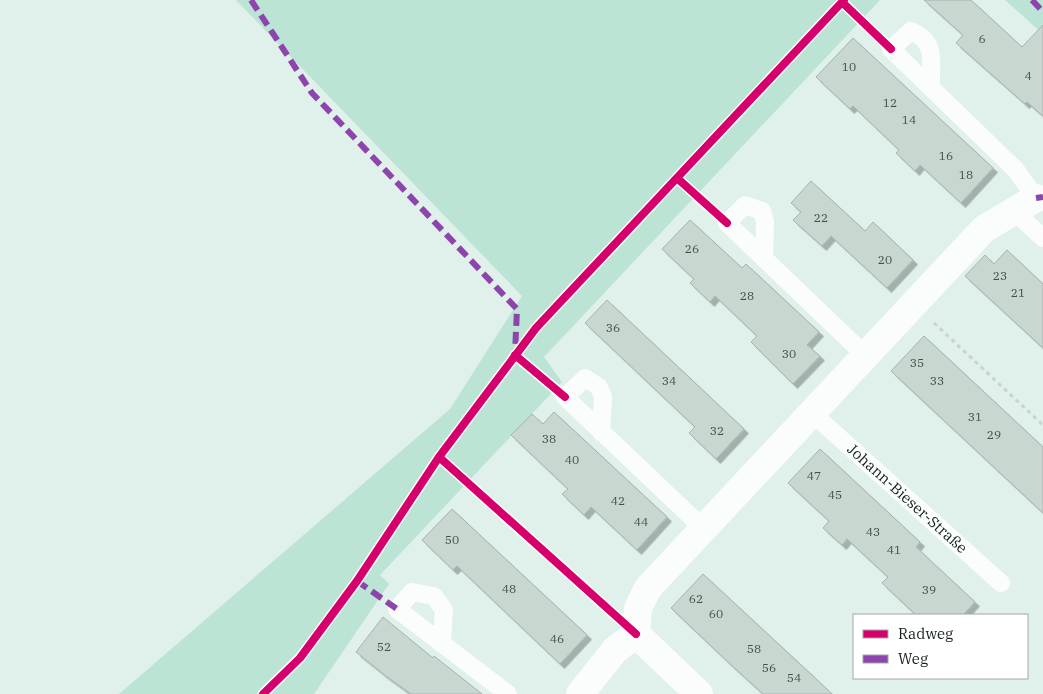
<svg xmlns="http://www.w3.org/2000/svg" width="1043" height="694" font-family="'IBM Plex Serif',serif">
<defs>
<filter id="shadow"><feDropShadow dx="4.5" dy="4.5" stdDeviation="0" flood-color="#0004"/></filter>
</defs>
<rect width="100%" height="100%" fill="#e0f0ea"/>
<path fill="#bbe4d5" d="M236,0H880L544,357L562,382L380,575L389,584L314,694H119L450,409L522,296Z
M1005,0H1043V34Z"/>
<path fill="#c9d7d1" stroke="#a6b3ae" filter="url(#shadow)" d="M924,0H971L1022,47L1043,25V116L1027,102L1025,104L956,43L963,35Z
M853,38L993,168L961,203L920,165L915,171L896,153L899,150L853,106L850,109L816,77Z
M811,181L865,231L873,222L913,260L887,288L831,236L822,246L793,220L801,212L791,203Z
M690,220L742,268L746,264L819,332L807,345L820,356L793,384L751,342L757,336L715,296L710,302L690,283L694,279L662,249Z
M1007,250L1043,284V348L965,276L985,255L994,264Z
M607,300L744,429L716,459L689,433L695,427L585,323Z
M924,336L1043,447V513L891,371Z
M554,412L667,517L637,550L591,507L584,515L562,494L568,489L511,435L532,414L543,424Z
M820,449L920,542L916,547L975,602L963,615H916L882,583L888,577L847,539L842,545L823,528L829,521L788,483Z
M452,509L587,635L560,664L457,566L453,570L422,540Z
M703,574L813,676L832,694H763L729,663L671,608Z
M383,617L433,658L434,656L482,694H411L386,676L356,652Z"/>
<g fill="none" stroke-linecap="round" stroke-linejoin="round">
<path stroke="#cdd1d0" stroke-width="3" stroke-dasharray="4 4" stroke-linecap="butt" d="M934,323L1043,425"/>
<g stroke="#fafdfc" stroke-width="18">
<path d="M931,87C930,61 938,43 911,31L891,49L1015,169L1036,198"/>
<path d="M1014,211L1043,238"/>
<path d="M764,259L765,222L762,211L745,205L727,223L865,355"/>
<path id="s1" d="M812,413L1001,583"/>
<path d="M601,432L603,397L599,387L585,378L565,397L703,528"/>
<path d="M442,643L444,610L434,596L412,592L397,609L508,694"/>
</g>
<path stroke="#fafdfc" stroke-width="28" d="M636,634L699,694
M580,694L615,650L636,634L638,608L648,588L984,229L1036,198"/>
<path stroke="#8e44ad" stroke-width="6" stroke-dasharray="12 6" stroke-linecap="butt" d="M251,0L312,93L517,309L515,353
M1032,0L1043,12
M1036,198L1043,197
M357,581L397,609"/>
<defs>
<path id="cycleway" d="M842,2L891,49
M677,178L727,223
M515,355L565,397
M439,457L636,634
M263,694L300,658L357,581L439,457L536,328L844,0"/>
</defs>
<use href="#cycleway" stroke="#fff" stroke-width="11"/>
<use href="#cycleway" stroke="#d6006c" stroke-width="8"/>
</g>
<g text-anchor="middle" stroke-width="4.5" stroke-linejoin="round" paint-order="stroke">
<g font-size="12" fill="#434e49">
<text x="982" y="43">6</text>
<text x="849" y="71">10</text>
<text x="1028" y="80">4</text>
<text x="890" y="107">12</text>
<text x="909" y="124">14</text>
<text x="946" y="160">16</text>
<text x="966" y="179">18</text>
<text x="821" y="222">22</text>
<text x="692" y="253">26</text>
<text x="885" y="264">20</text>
<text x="1000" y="280">23</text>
<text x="1018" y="297">21</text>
<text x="747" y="300">28</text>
<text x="613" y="332">36</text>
<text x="789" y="358">30</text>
<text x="917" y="367">35</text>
<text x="669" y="385">34</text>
<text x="937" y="385">33</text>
<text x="975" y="421">31</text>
<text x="717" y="435">32</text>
<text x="994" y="439">29</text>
<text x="549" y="443">38</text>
<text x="572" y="464">40</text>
<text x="814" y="480">47</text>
<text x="835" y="499">45</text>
<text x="618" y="505">42</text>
<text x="641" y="526">44</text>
<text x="873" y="536">43</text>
<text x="452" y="544">50</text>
<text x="894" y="554">41</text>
<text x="509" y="593">48</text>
<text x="929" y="594">39</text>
<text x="696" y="603">62</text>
<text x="716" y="618">60</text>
<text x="557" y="643">46</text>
<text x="384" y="651">52</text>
<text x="754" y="653">58</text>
<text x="769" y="672">56</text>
<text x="794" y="682">54</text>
</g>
<g font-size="15" fill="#16211c" stroke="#fff">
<text dy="5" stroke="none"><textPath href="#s1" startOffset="128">Johann-Bieser-Straße</textPath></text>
</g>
</g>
<rect x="853" y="614" width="175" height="65" fill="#ffffff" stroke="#a2a6a4"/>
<rect x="863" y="630" width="25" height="8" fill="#d6006c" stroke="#a2a6a4"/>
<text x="898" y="639" font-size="15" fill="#16211c">Radweg</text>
<rect x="863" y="655" width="25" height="8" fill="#8e44ad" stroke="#a2a6a4"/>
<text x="898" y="664" font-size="15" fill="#16211c">Weg</text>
</svg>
